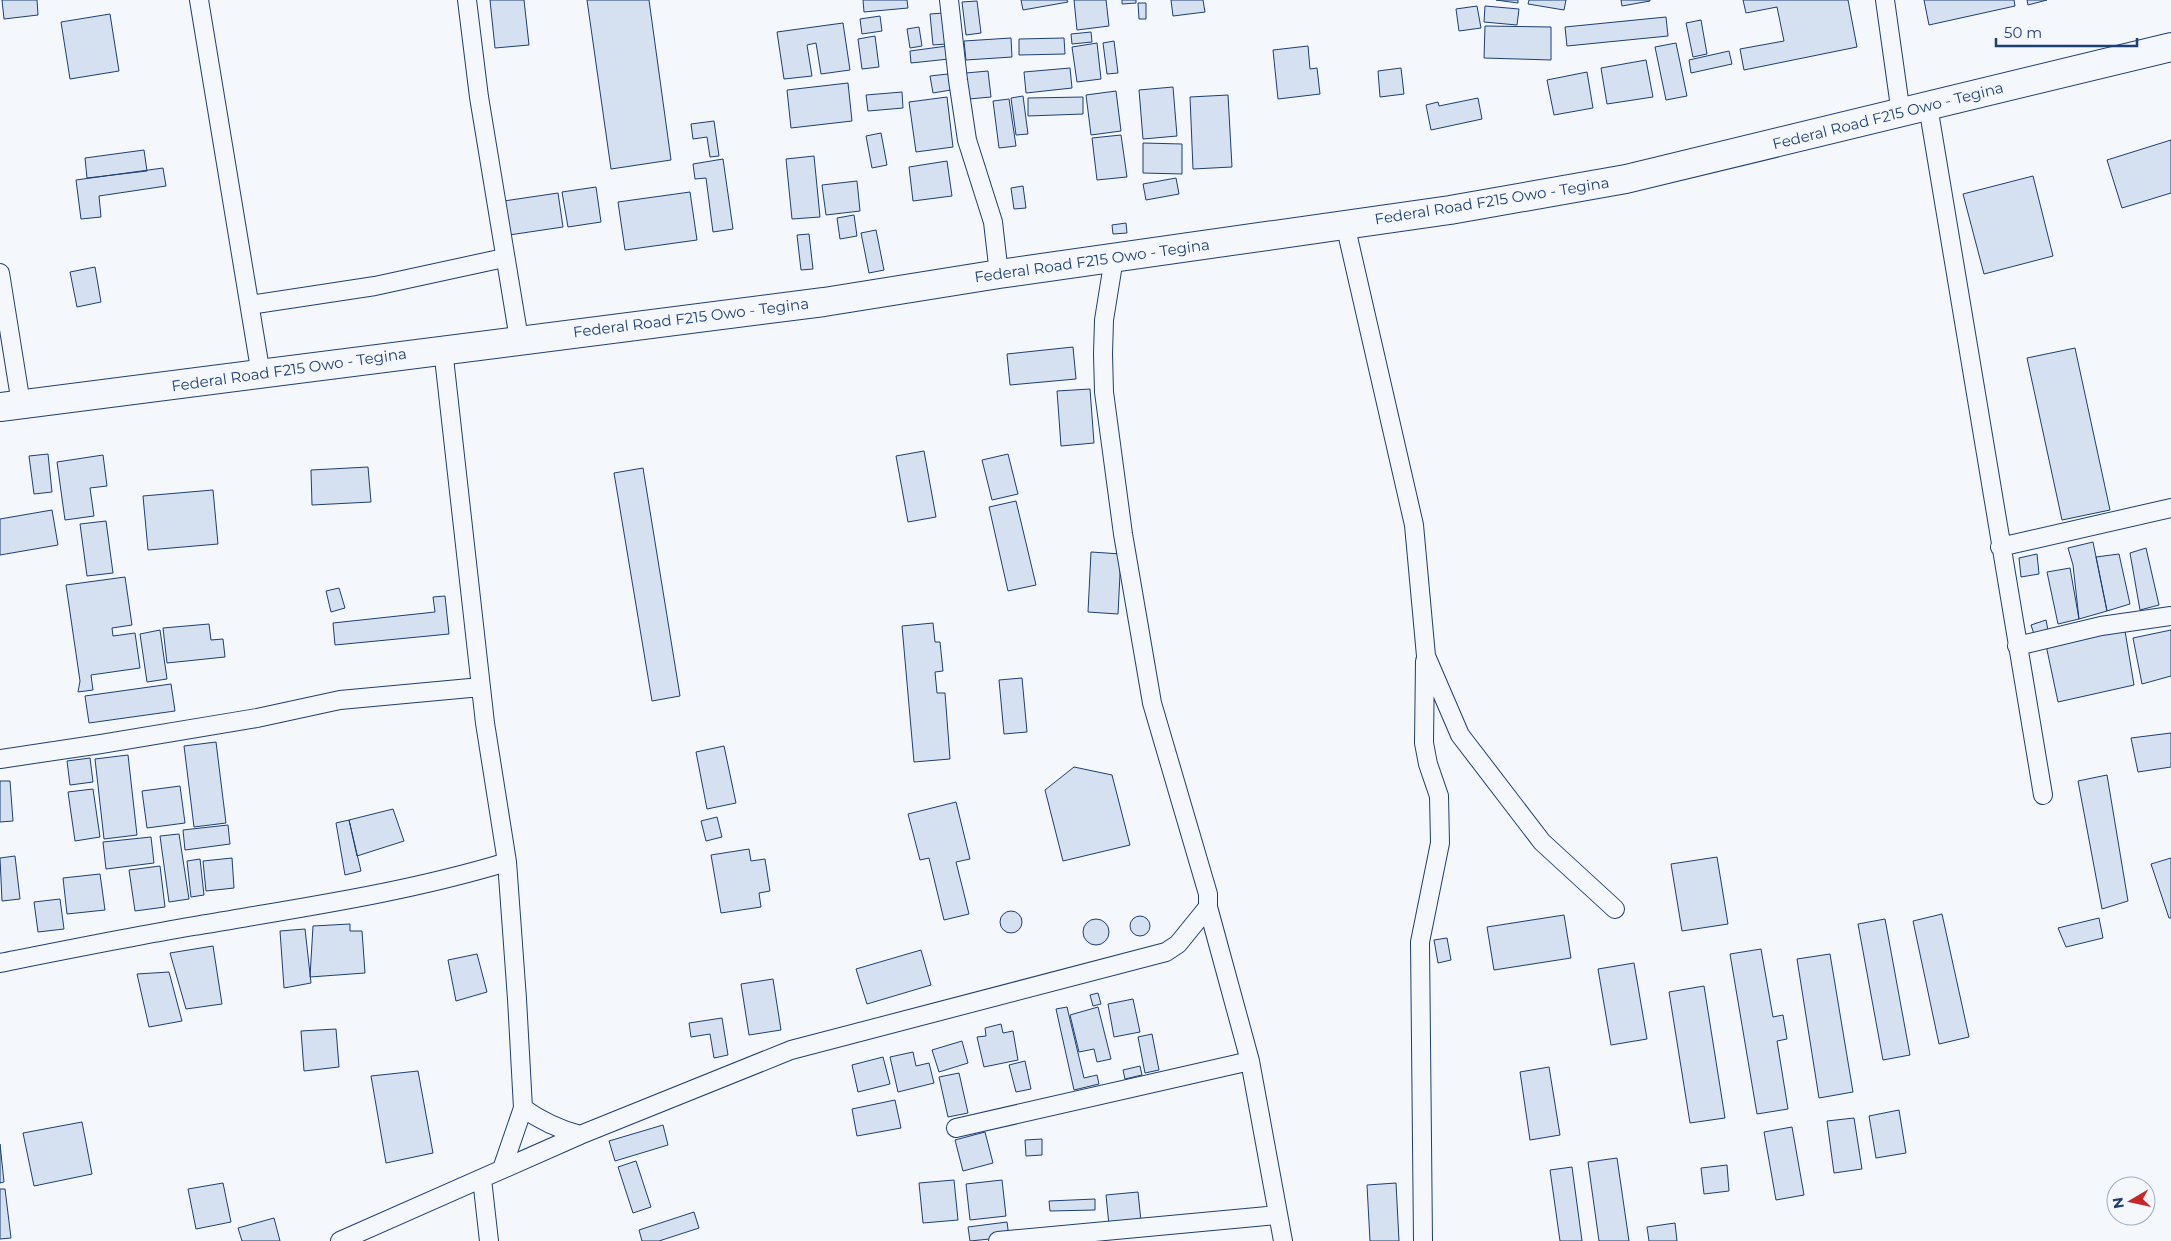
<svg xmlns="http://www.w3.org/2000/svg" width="2171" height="1241" font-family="Montserrat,sans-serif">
<rect width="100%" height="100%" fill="#f4f7fb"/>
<path fill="#d5e0f0" stroke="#1d3f73" d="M2,0H37L38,15L4,19Z
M490,0H524L529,45L495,48Z
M587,0H649L671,160L611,169Z
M863,0H907L908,8L864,12Z
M1021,0H1067L1068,2L1023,10Z
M1074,0H1106L1109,26L1077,30Z
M1122,0H1136V3L1122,4Z
M1171,0H1203L1205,12L1173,16Z
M1496,0H1518V3Z
M1529,0H1566L1564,10L1528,4Z
M1621,0H1650V1L1622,6Z
M1743,0H1848L1857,47L1744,70L1740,49L1784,41L1777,7L1746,13Z
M1924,0H2014L2015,6L1929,25Z
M2027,0H2047L2028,5Z
M977,1L981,33L966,35L962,2Z
M1138,3H1146V19H1139Z
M1477,6L1481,28L1459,31L1456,9Z
M1485,6L1519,9L1517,25L1484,22Z
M943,13L946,44L933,45L930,14Z
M110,14L119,71L70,79L61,22Z
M880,16L882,31L862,34L860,19Z
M1666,17L1668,36L1567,46L1565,27Z
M1701,20L1707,54L1693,57L1686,23Z
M843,23L850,70L821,74L816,43L807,45L812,76L784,79L777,32Z
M1485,26L1551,27V60L1484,58Z
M919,27L922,46L910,48L907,29Z
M1091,32L1092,42L1072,44L1071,34Z
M875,36L879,67L862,69L858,39Z
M1011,38L1012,57L966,60L964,41Z
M1064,38L1065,54L1019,55V39Z
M1114,41L1118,73L1107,74L1103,43Z
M1097,43L1101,79L1077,82L1072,47Z
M1676,43L1687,96L1666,100L1655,47Z
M947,46L949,59L911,63L910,51Z
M1308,46L1310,69L1317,68L1320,94L1278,99L1273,50Z
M1729,51L1732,64L1691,73L1689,60Z
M1646,60L1653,97L1607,104L1601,68Z
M1070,68L1072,88L1026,93L1024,72Z
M1401,68L1404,94L1380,97L1378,71Z
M988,71L991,97L969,99L966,73Z
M1587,72L1593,108L1554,115L1547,80Z
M948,74L951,90L933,93L930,76Z
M848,83L852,121L791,128L787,90Z
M1173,87L1177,136L1143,139L1139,90Z
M1116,91L1121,131L1091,135L1086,95Z
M902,92L903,108L868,111L866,95Z
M1228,95L1232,167L1193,169L1190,97Z
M1023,96L1028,134L1016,135L1011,98Z
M947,97L953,147L916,152L909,102Z
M1083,97V114L1028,116V98Z
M1478,98L1482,119L1431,130L1426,105L1438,102L1439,106Z
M1009,99L1016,146L999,148L993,101Z
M714,121L719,156L710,157L707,137L693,139L691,124Z
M881,133L887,165L872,168L866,136Z
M1121,135L1127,177L1097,180L1092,138Z
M2171,140V193L2122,208L2107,160Z
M1143,143L1182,144V174L1143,173Z
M144,150L147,171L87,178L85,158Z
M814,156L820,217L792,219L786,159Z
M723,159L733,229L713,232L706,178L695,179L693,164Z
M947,161L952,196L913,201L909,167Z
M163,168L166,186L99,196L101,217L81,219L76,180Z
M2033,176L2053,256L1984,274L1963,194Z
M1176,178L1179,194L1146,200L1143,184Z
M857,181L860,211L826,215L822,185Z
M1023,186L1026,208L1014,209L1011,188Z
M596,187L601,222L568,227L562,192Z
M690,192L697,240L625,250L618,202Z
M558,193L563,227L509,235L504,201Z
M854,215L857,236L840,239L837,218Z
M1126,223L1127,233L1113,234L1112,225Z
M876,230L884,270L869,273L861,233Z
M809,234L813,269L801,270L797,235Z
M95,267L101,302L77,307L70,272Z
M1073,347L1076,379L1010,385L1007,354Z
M2075,348L2110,510L2062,520L2027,358Z
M1090,389L1094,443L1061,446L1057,391Z
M924,451L936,517L908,522L896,456Z
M48,454L52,492L34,494L29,456Z
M1008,454L1018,494L992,500L982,460Z
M103,455L107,486L90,488L94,516L65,520L57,462Z
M368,467L371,502L312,505L311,470Z
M643,468L680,696L652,701L614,473Z
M213,490L218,544L148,550L143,496Z
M1016,501L1036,585L1008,591L989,507Z
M52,510L58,545L0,555V519Z
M106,521L113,573L87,576L80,524Z
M2093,542L2107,611L2079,619L2073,565L2068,548Z
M2146,548L2159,605L2140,610L2130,553Z
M1091,552L1121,554L1118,614L1088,612Z
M2037,554L2039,574L2021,577L2019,558Z
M2119,554L2130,604L2107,611L2096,557Z
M2070,568L2079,619L2058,624L2047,572Z
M125,577L132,625L112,628L113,636L135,633L140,668L91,675L93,690L78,692L80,681L66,585Z
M339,588L345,608L331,612L326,591Z
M445,596L449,634L335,645L333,623L435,612L433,597Z
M2046,620L2049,635L2035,637L2031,625Z
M933,623L935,642H940L943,671L935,672L937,693H945L950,759L914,762L902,626Z
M209,624L211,640L223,639L225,657L167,663L163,628Z
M160,630L167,679L147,682L140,634Z
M2171,630V676L2142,684L2133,638Z
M2125,631L2134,685L2058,702L2046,645Z
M1022,678L1027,732L1004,734L999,680Z
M171,684L175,711L89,723L85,696Z
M2171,733V767L2138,772L2131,738Z
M216,742L226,823L194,827L184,746Z
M724,746L736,803L707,809L696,752Z
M128,755L137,835L104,839L95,759Z
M90,758L93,782L70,785L67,761Z
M1074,767L1112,775L1130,845L1063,861L1045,790Z
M2107,775L2128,901L2102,909L2078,781Z
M0,781H10L13,821L0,822Z
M180,786L185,823L147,828L142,791Z
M93,789L100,837L75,841L68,792Z
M956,802L970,859L956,862L969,914L944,920L929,858L920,860L908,814Z
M393,809L404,841L357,856L349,820Z
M717,817L722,837L706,841L701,821Z
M349,820L361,871L345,875L336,823Z
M228,825L230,844L185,850L183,830Z
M179,834L189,899L169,902L160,836Z
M151,837L154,863L106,869L103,842Z
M749,849L751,861L765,859L770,891L759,893L761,907L721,913L711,855Z
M15,856L20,899L2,901L0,858Z
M1717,857L1728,924L1682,931L1671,864Z
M232,858L234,888L206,891L203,861Z
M2171,858V918H2169L2151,864Z
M200,859L204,895L191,897L187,861Z
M160,866L165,907L135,911L129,870Z
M100,874L105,910L67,914L63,878Z
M60,899L64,929L38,932L34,902Z
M1000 922a11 11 0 1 1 22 0a11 11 0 1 1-22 0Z
M1942,914L1969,1037L1939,1044L1913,921Z
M1564,915L1571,958L1494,970L1487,927Z
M1130 926a10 10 0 1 1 20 0a10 10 0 1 1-20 0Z
M2099,918L2103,938L2066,947L2058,928Z
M1885,919L1910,1055L1883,1060L1858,924Z
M1083 932a13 13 0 1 1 26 0a13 13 0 1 1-26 0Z
M350,924V931H362L365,973L310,977L313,926Z
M305,929L311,983L284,988L280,931Z
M1447,938L1451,960L1438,963L1434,940Z
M213,946L222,1004L186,1009L170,953Z
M1761,949L1773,1017L1783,1015L1787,1039L1777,1041L1788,1109L1757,1114L1730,954Z
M921,950L931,985L867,1004L856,969Z
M477,954L487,992L456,1001L448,960Z
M1830,954L1853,1092L1819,1098L1797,959Z
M1634,963L1647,1039L1611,1045L1598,969Z
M169,972L182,1021L149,1027L137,974Z
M773,979L781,1030L749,1035L741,984Z
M1704,986L1725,1118L1690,1123L1669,992Z
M1098,993L1101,1004L1093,1006L1090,995Z
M1133,999L1140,1032L1114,1037L1108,1004Z
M1067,1007L1084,1078L1097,1075L1099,1084L1074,1090L1056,1009Z
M1098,1007L1111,1059L1097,1062L1094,1049L1079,1052L1070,1015Z
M722,1018L728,1055L714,1058L710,1034L691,1037L689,1023Z
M1001,1024L1003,1033L1013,1031L1018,1060L984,1067L977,1037L986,1036L985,1028Z
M336,1029L339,1067L304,1071L301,1031Z
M1152,1034L1159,1070L1145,1073L1138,1037Z
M962,1041L968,1063L939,1072L932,1050Z
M913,1052L916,1066L929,1063L934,1083L898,1092L890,1057Z
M883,1057L890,1084L858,1092L852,1065Z
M1025,1061L1031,1089L1016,1092L1009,1065Z
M1140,1066L1142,1075L1125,1079L1123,1070Z
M1549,1067L1560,1135L1530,1140L1520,1072Z
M418,1071L433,1153L386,1163L371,1076Z
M959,1073L968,1113L948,1117L939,1077Z
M895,1100L901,1128L857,1136L852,1109Z
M1899,1110L1906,1153L1876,1158L1869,1116Z
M1854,1118L1862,1169L1834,1173L1827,1121Z
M82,1122L92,1174L34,1186L23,1133Z
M663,1125L668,1145L615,1161L609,1141Z
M1792,1127L1804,1195L1776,1200L1764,1132Z
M985,1132L993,1163L963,1171L955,1140Z
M1042,1139V1155L1026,1156L1025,1140Z
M0,1144L4,1182L0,1183Z
M1617,1158L1629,1241H1599L1588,1162Z
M636,1161L651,1207L633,1213L618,1167Z
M1727,1165L1729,1191L1704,1194L1701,1168Z
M1572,1167L1582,1241H1560L1550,1170Z
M954,1180L958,1220L923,1223L919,1183Z
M1002,1180L1006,1216L970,1220L966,1184Z
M223,1183L231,1222L196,1229L188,1189Z
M1396,1183L1399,1241H1370L1367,1185Z
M0,1189H5L11,1238L0,1239Z
M1138,1192L1141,1221L1109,1225L1106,1195Z
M1095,1199V1210L1050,1211L1049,1201Z
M694,1212L699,1228L659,1241H642L639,1230Z
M274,1218L280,1241H242L238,1228Z
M1007,1222L1009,1237L970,1241L968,1227Z
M1675,1223L1677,1241H1649L1647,1227Z"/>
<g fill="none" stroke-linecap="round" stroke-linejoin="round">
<defs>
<path id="street" d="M199,0L261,375
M467,0L479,97L519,339
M949,0L958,80L967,140L993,222L999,274
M1885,0L1901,114
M1928,106L2043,795
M1345,224L1414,525L1426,656L1460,735L1542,842L1615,909
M0,273L21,404
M250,305L375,286L504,258
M443,349L485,723L507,862L517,999L523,1108L502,1169
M2000,547L2171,508
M2017,646L2101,626L2171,616
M0,759L101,744L257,718L340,700L481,687
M1208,907L1250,1061L1283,1241
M0,963C65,950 129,937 194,926C299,908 405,893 507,862
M523,1108C541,1121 558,1129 580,1135
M956,1128L1250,1061
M482,1179L489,1241
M340,1241L580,1135L791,1050L1166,952L1178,944L1208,907V894L1152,703L1123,534L1104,392L1103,354L1104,320L1114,258
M998,1241L1277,1215
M1423,1241L1420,942L1440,843L1439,796L1428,764L1424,743L1425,661"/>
<path id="primary" d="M0,407L824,302L999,274L1450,210L1626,179L2171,47"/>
</defs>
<use href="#street" stroke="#1d3f73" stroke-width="20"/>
<use href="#primary" stroke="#1d3f73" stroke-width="30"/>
<use href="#street" stroke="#f4f7fb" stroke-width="18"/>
<use href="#primary" stroke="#f4f7fb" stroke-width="28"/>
</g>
<g text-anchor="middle" stroke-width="4" stroke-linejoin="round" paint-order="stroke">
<g font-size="15" fill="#1d3f73" stroke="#f4f7fb">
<text transform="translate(1888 116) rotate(-14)" y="5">Federal Road F215 Owo - Tegina</text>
<text transform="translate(1492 201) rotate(-9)" y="5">Federal Road F215 Owo - Tegina</text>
<text transform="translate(1092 261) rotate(-8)" y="5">Federal Road F215 Owo - Tegina</text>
<text transform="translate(691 318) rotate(-7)" y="5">Federal Road F215 Owo - Tegina</text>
<text transform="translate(289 370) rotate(-8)" y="5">Federal Road F215 Owo - Tegina</text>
</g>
</g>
<g transform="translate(2131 1201) rotate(261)"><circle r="24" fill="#f4f7fb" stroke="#9eadc5"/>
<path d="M0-4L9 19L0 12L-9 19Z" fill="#c62828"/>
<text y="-8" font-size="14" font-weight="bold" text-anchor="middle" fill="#1d3f73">N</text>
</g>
<path d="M1996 38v8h141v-8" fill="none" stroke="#1d3f73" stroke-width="2.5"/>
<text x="2004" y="38" font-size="15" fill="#1d3f73" stroke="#f4f7fb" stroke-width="4" paint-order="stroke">50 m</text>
</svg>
